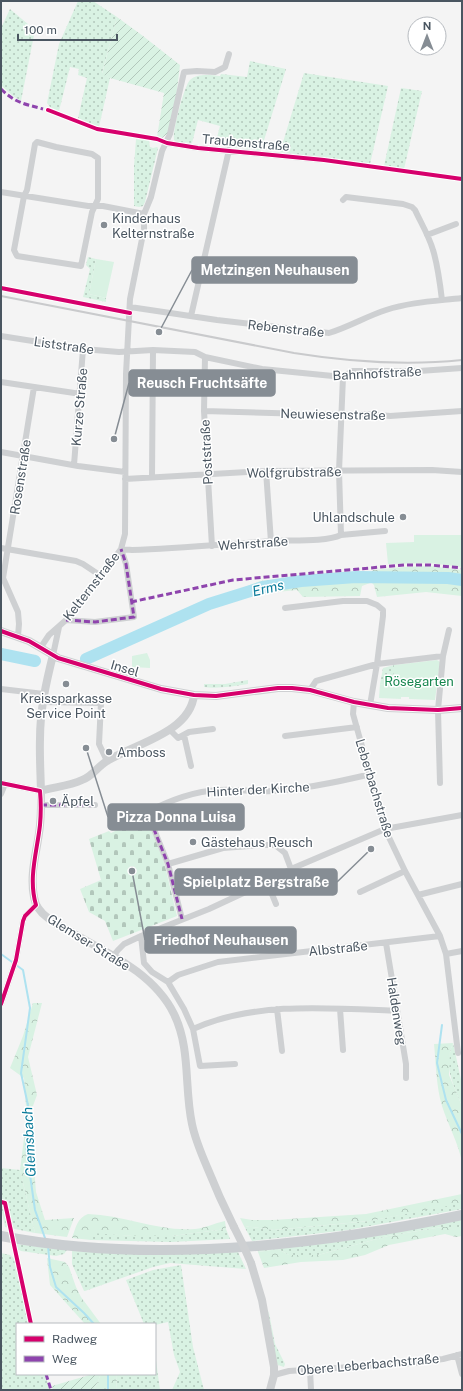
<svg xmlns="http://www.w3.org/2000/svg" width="463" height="1391" font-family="'Public Sans',sans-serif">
<defs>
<pattern id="grass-dots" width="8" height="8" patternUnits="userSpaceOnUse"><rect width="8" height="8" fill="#d9f2e3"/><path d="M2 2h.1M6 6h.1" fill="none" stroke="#b2c7bb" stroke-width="1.8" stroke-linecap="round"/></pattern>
<pattern id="forest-crowns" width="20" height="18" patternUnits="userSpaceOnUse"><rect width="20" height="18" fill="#d9f2e3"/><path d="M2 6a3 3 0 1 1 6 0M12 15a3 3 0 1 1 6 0" fill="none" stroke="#b2c7bb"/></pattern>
<pattern id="cemetery-stones" width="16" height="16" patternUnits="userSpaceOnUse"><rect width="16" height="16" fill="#d9f2e3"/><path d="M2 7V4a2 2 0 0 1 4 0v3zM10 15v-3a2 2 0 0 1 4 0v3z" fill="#b2c7bb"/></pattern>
<pattern id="garden-furrows" width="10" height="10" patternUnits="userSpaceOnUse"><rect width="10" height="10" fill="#d9f2e3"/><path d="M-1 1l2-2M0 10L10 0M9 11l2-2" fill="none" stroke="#b2c7bb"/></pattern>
</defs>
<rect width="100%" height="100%" fill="#f4f4f4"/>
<path fill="url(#grass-dots)" d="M78,1H93L117,17L102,73L110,78L99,127L78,118L87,78L78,75L79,69L70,67L59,111L50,107L47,103L59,44Z
M10,9L35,30L21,101L13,96L1,85V28Z
M250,61L286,69L261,150L215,145L220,126L198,120L192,143L176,142L174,140C172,133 184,86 190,80C197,73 211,75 220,76L221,74L247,77Z
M304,73L388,86L370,164L280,152Z
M401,88L422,91L404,169L384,166Z
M136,139L149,141L150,147L153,148L157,147L158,148L145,202L143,206L139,207L134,206V166Z
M88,257L96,259L89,294L106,298V302L83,297L90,269L86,265Z
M394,665V673L389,687L380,684L383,668Z
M248,680V684C234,686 218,689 204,687V684H225Z
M453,1043L462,1084V1106C453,1084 443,1067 453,1043Z
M1,1168L20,1170L35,1233L5,1227L1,1208Z
M458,1203L462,1206V1209L348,1230L252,1241L244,1226L275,1230L369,1221Z
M462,1219V1225L459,1227H442L388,1236L318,1255H289L278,1249L258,1252L257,1248Z
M226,1229L230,1239L171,1242L91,1240V1232L132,1236H172Z
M16,1244L67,1250L64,1254L56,1256L21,1251L18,1249Z
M72,1251L134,1254L238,1252L246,1269L170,1263L153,1267L85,1291H84L72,1264Z
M1,1253L10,1255L17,1261L30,1324H17V1374H45L50,1390H1Z
M181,1265L193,1347L204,1390H172L180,1372L174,1355L168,1322L155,1325L144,1324L126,1280L153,1270Z
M268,1311L269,1313L275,1344L285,1364L284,1367L278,1365L276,1361Z
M155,1353L160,1390H116L117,1374H155Z"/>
<path fill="url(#forest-crowns)" d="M429,566L462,570V596L426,592L377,597L374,585L372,583L371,573L373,570L404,567Z
M364,571L369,573L370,583L362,586L360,596L303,597L297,590L245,595L240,589L260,581Z
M33,1003H42L28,1057L37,1095L27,1122L24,1078L10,1068L23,1036Z
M453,1043L450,1051L449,1075L462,1106V1162C458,1142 448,1125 442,1106C436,1086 436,1064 434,1044Z
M25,1130L34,1138L33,1155L36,1192L45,1220L74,1218L67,1237L35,1233L20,1170Z
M462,1194V1206L458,1204L369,1221L274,1230L244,1226L240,1218L252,1220H273L366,1214Z
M88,1214C124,1215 159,1232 195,1229C206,1228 214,1223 225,1221L226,1229L172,1236H132L91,1233V1240L72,1238C76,1227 77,1218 88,1214Z
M462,1225V1236L456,1237L445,1234L389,1245L365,1255L343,1260L301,1262L264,1268L258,1252L278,1249L289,1255H318L388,1236L442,1227H459Z
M47,1258L65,1262L69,1267L76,1287L81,1297L101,1324H85L50,1285Z
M101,1374H117L116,1390H94Z"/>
<path fill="url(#cemetery-stones)" d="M146,816L164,862L177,916L113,941L105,921L89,912L80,889L101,880L89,839L109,831L111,833Z"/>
<path fill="#d9f2e3" d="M96,259L114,262L106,298L89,294Z
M414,535H462V567L430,563L388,564L386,543L414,542Z
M147,653L150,660V668L132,667V656Z
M437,660L440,662L435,700L409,699V697H401V699L379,698L380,684L389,687L394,673V665Z"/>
<path fill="url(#garden-furrows)" d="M117,17L143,36L180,65L176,98L168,133L162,138L157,137L164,93L110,78L102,74Z
M93,1374H101L94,1390H53L52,1386Z"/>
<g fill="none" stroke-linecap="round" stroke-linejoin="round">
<path stroke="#aee2f0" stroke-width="2" d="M1,954L23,970L30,1008L21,1073L29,1110L26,1147L35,1210L45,1238
M442,1025L437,1063L446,1100L462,1134
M48,1246L50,1267L56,1287L84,1313L94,1324
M108,1390V1374"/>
<path stroke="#aee2f0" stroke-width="12" d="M1,654L35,661
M86,659L209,604L263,587L301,581L356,577L448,578L462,580"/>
<path stroke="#ced0d2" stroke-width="6" d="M37,142L56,147L92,154L98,158V199L92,212L81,266L17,256L14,250L24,196L27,190L35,144Z
M167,143L198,148L324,160
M1,192L88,206H103L144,214
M343,200L346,197L403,204L412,207L415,210C421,223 429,236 433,250C438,266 440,283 442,300
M427,235L456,224
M130,307L217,320L329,333C349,327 367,316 386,310C410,302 437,301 462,298
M191,316L229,150
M1,336L83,349L119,352L153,350L195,352L205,357L262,369L343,377L352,371H419L462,368
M205,357L204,411L212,546
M1,382L81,394
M204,411L342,415L368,414L390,416L462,411
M1,452L78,466L125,472
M74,465L83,349
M266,471L271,542
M152,477L153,350
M125,479L266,471L432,470L462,472
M341,535L339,471L343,377
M1,548L76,561L83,564L101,576
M285,608L343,601H367L377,605L383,610V616L377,664L370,705
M66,620L95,622L134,617L126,564L121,549L132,550C179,548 227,544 274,541C292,540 326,542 341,535L385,531
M18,636L19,624L18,612L3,578L34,387
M41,647L49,635L66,620L101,576L121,549L125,534L126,374L130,299L144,229V214L151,197L162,151L170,134L184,72L197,71L215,72L225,67L229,54
M53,655L59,627
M443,656L449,630
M1,689L44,694
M310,690L316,681L377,664L443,656L438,710L440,783
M42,702L101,703L99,744L107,761
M354,702L353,714L385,829L405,871L440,936L446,954L458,1053
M170,730L178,738L189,732L213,729
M184,735L191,766
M285,736L357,727
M1,783L40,791
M1,794L5,784
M41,805H95
M168,864L223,848L262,845H275L285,853L291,869
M267,882L276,904
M360,892L405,871
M418,895L462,884
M182,919L168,864L147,812C171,800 194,791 220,790C237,789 254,792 272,791C305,789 338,782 371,774
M141,936L144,963L152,972L168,982L184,1009L193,1029L200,1066L235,1064
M386,943L406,1064V1078
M446,954L462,951
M114,955L118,950L124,944L141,936L209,909L267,882L291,869L385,829L462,815
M168,982L178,975L218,962L440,936
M1,1004L16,960L23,921L25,916L36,905
M277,1009L282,1051
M340,1009L343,1050
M193,1029C255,1001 331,1008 397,1011
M457,1355L462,1374
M310,1370L311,1390
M274,1375L289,1371L413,1363L443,1359L462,1354"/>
<path stroke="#ced0d2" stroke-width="8" d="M1,631L29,641L58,658L161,689L194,695L216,696L278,688H292L310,690L354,702L388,708L438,710L462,708
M53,655C46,683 40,710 40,739C39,768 43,797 40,825C38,849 29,872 34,897C35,905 41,913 48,918C55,925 67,929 76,935C112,955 155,975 174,1014C191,1049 184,1087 192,1124C195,1139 201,1153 207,1167C215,1187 224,1207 234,1227
M40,791C54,787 70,786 82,780C92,777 98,766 107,761C134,744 190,733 194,695
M251,1263L262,1300L274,1367V1375L270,1390"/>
<path stroke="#caced1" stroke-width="10" d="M1,1236C149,1264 316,1246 462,1215"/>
<path stroke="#c9cacc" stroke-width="2" d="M1,296L294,353C350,362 405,366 462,360"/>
<path stroke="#ced0d2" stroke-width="8" d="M234,1227L243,1245L251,1263"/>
<path stroke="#8e44ad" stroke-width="3" stroke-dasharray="6 3" stroke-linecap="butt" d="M1,89C15,103 25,104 43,109
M131,602L233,580L404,565H430L462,568
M66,620L95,622L134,617L126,564L121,549
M41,805H95
M147,812L168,864L182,919
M46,1374L51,1390"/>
<defs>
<path id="cycleway" d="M48,110L97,129L157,139L167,143L198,148L324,160L462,179
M1,288L130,313
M1,631L29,641L58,658L161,689L194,695L216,696L278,688H292L310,690L354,702L388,708L438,710L462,708
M1,783L40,791C41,802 41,814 40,825C37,852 28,878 36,905L25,916L23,921L16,960L1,1004
M1,1202L5,1203L31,1324"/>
</defs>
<use href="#cycleway" stroke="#fff" stroke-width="6"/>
<use href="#cycleway" stroke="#d6006c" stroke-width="4"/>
</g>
<g fill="#868d94" stroke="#fff" stroke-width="1.5">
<circle cx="104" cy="225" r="4"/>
<circle cx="403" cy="517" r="4"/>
<circle cx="66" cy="684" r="4"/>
<circle cx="109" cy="752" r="4"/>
<circle cx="53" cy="801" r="4"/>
<circle cx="193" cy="842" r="4"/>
</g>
<g text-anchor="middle" stroke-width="3" stroke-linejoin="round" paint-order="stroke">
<g font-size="13" fill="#4a5661" stroke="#fff">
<text transform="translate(246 142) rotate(5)" y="5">Traubenstraße</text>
<text transform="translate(286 328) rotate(6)" y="5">Rebenstraße</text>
<text transform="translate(64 345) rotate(8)" y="5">Liststraße</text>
<text transform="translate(377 373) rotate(-3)" y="5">Bahnhofstraße</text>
<text transform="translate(79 407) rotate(-85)" y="5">Kurze Straße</text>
<text transform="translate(333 414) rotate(1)" y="5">Neuwiesenstraße</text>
<text transform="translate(206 452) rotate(-93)" y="5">Poststraße</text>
<text transform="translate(294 472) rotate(-1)" y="5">Wolfgrubstraße</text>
<text transform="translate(20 477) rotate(-81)" y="5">Rosenstraße</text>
<text transform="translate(253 543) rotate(-4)" y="5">Wehrstraße</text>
<text transform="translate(91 586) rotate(-52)" y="5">Kelternstraße</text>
<text transform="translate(125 668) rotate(16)" y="5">Insel</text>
<text transform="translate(375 788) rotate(73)" y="5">Leberbachstraße</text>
<text transform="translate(258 789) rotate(-3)" y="5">Hinter der Kirche</text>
<text transform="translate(89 942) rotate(32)" y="5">Glemser Straße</text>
<text transform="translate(338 948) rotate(-6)" y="5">Albstraße</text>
<text transform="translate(397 1011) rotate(81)" y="5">Haldenweg</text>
<text transform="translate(368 1364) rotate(-5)" y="5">Obere Leberbachstraße</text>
</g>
<g font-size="13" fill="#4a5661" stroke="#fff" text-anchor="start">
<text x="112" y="223">Kinderhaus<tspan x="112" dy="15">Kelternstraße</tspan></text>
<text x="395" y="522" text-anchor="end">Uhlandschule</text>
<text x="66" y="703" text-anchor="middle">Kreissparkasse<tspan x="66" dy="15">Service Point</tspan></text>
<text x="117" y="757">Amboss</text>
<text x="61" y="806">Äpfel</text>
<text x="201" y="847">Gästehaus Reusch</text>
</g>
<g font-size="13" fill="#17864f" stroke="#fff">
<text x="419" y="686">Rösegarten</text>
</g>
<g font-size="14" font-style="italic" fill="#0c7c9b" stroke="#fff">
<text transform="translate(268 588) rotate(-13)" y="5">Erms</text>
<text transform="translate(29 1142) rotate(-93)" y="5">Glemsbach</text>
</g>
</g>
<path fill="none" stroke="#868d94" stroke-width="1.5" d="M159 332L192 270M114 439L129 383M86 748L108 817M371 849L337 882M132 871L145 940"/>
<g fill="#868d94" stroke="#fff" stroke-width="1.5">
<circle cx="159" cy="332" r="4"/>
<circle cx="114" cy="439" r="4"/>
<circle cx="86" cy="748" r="4"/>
<circle cx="371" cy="849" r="4"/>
<circle cx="132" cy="871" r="4"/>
</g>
<g fill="#868d94" stroke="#868d94" stroke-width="1.5">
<rect x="192" y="257" width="165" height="26" rx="4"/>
<rect x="129" y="370" width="146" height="26" rx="4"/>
<rect x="108" y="804" width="136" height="26" rx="4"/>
<rect x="175" y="869" width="162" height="26" rx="4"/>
<rect x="145" y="927" width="151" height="26" rx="4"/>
</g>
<g font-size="14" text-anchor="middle" font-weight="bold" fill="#fff">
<text x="275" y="275">Metzingen Neuhausen</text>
<text x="202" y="388">Reusch Fruchtsäfte</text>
<text x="176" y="822">Pizza Donna Luisa</text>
<text x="256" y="887">Spielplatz Bergstraße</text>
<text x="221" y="945">Friedhof Neuhausen</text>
</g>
<rect width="463" height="1391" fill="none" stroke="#4a5661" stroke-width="4"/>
<rect x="16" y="1323" width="140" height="52" fill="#ffffff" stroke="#b7bbc0"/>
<rect x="24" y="1336" width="20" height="6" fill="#d6006c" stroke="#b7bbc0"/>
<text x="52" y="1343" font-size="12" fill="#4a5661">Radweg</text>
<rect x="24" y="1356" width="20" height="6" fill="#8e44ad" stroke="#b7bbc0"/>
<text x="52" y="1363" font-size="12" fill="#4a5661">Weg</text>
<g transform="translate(427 36)"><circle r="19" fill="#ffffff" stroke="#b7bbc0"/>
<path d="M0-3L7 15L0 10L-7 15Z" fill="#868d94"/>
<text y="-6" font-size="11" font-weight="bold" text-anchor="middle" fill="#4a5661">N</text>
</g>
<path d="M18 34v6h99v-6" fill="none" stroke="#4a5661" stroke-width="2"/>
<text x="24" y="34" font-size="12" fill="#4a5661" stroke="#ffffff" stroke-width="3" paint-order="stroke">100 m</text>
</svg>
